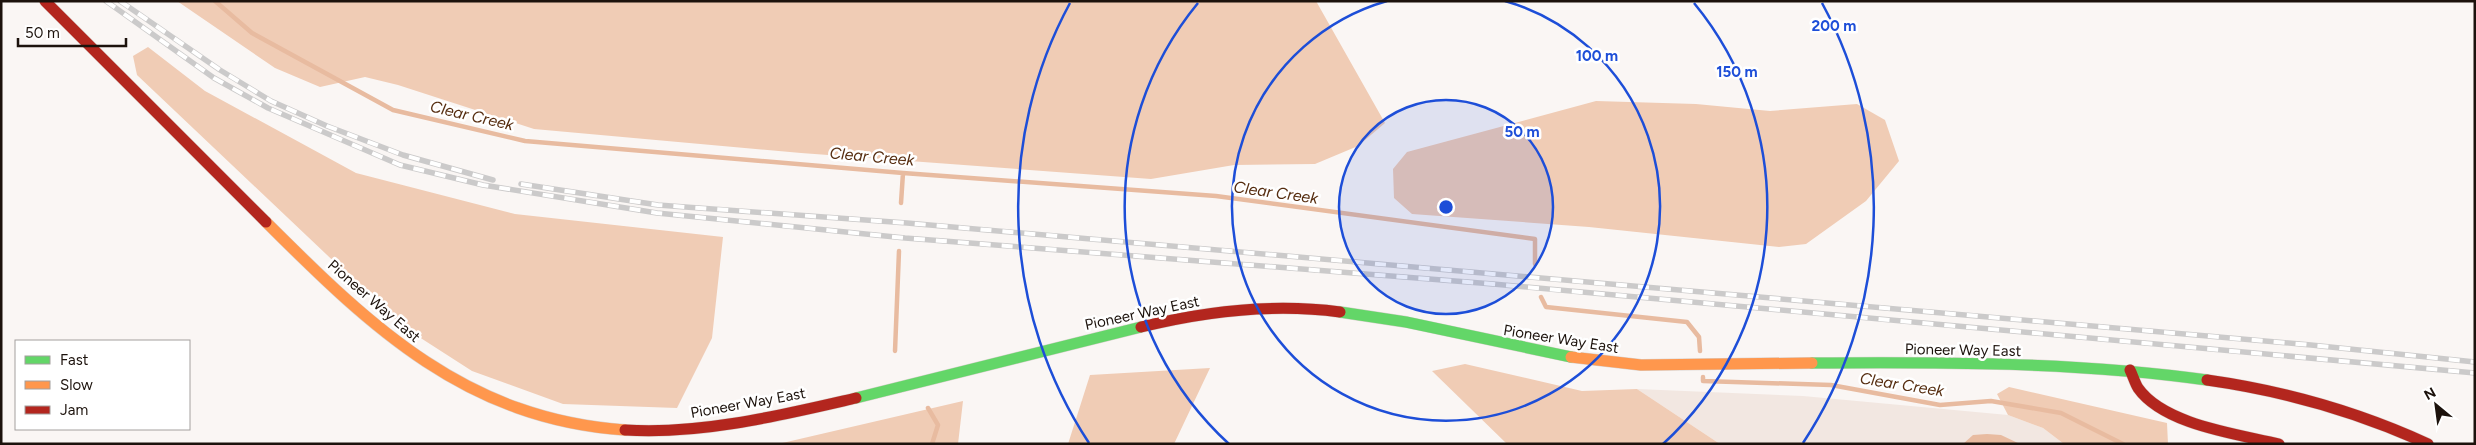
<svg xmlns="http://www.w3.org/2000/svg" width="2476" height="445" font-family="Figtree,sans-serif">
<rect width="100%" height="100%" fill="#faf6f4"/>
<path fill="#f2e7e1" d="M1637,389L1803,396L2008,415L2043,428L2064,444H1720Z"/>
<path fill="#f0ccb5" d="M177,1H1316L1385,123L1358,146L1315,164L1234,165L1151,179L801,153L534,129L398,85L365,77L320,87L275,68Z
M148,47L205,91L356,173L515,214L723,237L712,338L677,408L563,404L472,371L402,326L137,75L133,56Z
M1596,101L1696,104L1770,111L1857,104L1885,120L1899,161L1866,201L1806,244L1779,247L1589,227L1412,214L1394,198L1393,169L1407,152Z
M1465,364L1582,391L1637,389L1720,444H1507L1432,371Z
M1210,368L1174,444H1068L1090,375Z
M2009,387L2167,423L2168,444H2064L2043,428L2008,415L1997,394Z
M963,401L958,444H778Z"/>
<path fill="#e8bba0" d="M1987,434L2001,435L2020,444H1963L1973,435Z"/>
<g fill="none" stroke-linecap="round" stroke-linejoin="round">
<path stroke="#e8bba0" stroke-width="4.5" d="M215,1L252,33L393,110L525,141L903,173L1216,196L1535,239V264
M901,203L903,173
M1541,297L1546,307L1687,322L1699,337L1700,351
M895,351L899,251
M1703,377V381L1831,385L1940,405L1991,401L2061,413L2123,444
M928,408L938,425L932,444"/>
<defs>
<path id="fast" d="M1340,312L1406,322L1571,357
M1812,363C1940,362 2080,362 2207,380
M856,398L1141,327"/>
<path id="slow" d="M266,222C372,328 467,419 625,430
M1571,357L1641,365L1812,363"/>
<path id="jam" d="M45,1L266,222
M1141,327C1206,311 1273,303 1340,312
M2130,370C2133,376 2135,383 2138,388C2164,425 2238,434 2279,444
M2207,380C2285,391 2356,411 2428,444
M625,430C701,435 782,415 856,398"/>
</defs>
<use href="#fast" stroke="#d8d1cd" stroke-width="12"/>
<use href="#slow" stroke="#d8d1cd" stroke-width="12"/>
<use href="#jam" stroke="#d8d1cd" stroke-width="12"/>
<use href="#fast" stroke="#63d668" stroke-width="11"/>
<use href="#slow" stroke="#ff974d" stroke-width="11"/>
<use href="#jam" stroke="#b3261e" stroke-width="11"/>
<defs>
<path id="rail" d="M106,1L214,78L268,108L400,165L483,185L657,213L905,238L1493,284L2475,373
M120,1L220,70L271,101L327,126L403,155L493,180
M521,184L658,205L907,223L2311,345L2475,362"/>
</defs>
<use href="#rail" stroke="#cbcaca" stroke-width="5.5"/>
<use href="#rail" stroke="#fff" stroke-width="4" stroke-dasharray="11" stroke-linecap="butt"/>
</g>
<circle cx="1446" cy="207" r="107" fill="#1d4ed8" fill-opacity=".12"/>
<g fill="none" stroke="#1d4ed8" stroke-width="2.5">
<circle cx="1446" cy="207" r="107"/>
<path d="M1505 1A214 214 0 1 1 1387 1"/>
<path d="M1229 444A321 321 0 0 1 1198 3M1694 3A321 321 0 0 1 1663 444"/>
<path d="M1089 443A428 428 0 0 1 1070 3M1822 3A428 428 0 0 1 1803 443"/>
</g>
<g text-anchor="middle" stroke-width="5" stroke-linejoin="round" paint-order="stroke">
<g font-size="15" fill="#1c120c" stroke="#fff">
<text transform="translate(374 301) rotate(41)" y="5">Pioneer Way East</text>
<text transform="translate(1142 313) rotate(-12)" y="5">Pioneer Way East</text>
<text transform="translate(1561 339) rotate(9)" y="5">Pioneer Way East</text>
<text transform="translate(1963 350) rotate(1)" y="5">Pioneer Way East</text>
<text transform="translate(748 403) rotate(-10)" y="5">Pioneer Way East</text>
</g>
<g font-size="16" font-style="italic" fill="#562d10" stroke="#fff">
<text transform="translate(472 115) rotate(13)" y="6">Clear Creek</text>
<text transform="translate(872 156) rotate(5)" y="6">Clear Creek</text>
<text transform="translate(1276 192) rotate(8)" y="6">Clear Creek</text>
<text transform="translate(1902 384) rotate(9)" y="6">Clear Creek</text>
</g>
</g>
<circle cx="1446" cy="207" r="8" fill="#1d4ed8" stroke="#fff" stroke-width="2.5"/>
<g font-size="15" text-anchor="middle" font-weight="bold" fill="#1d4ed8" stroke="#fff" stroke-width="5" stroke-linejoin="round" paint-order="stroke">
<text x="1834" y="31">200 m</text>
<text x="1597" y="61">100 m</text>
<text x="1737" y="77">150 m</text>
<text x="1522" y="137">50 m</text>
</g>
<rect width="2476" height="445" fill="none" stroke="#1c120c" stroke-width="5"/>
<rect x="15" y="340" width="175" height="90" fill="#ffffff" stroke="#a4a09e"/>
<rect x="25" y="356" width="25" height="8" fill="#63d668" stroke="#a4a09e"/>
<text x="60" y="365" font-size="15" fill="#1c120c">Fast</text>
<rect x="25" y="381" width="25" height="8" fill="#ff974d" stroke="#a4a09e"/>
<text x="60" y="390" font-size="15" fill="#1c120c">Slow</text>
<rect x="25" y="406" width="25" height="8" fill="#b3261e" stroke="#a4a09e"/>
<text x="60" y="415" font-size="15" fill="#1c120c">Jam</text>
<g transform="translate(2436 405) rotate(331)" stroke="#ffffff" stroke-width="4" paint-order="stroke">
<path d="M0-4L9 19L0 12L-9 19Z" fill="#1c120c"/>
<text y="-8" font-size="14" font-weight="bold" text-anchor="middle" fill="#1c120c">N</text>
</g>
<path d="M18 38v8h108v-8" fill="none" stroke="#1c120c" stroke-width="2.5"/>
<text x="25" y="38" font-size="15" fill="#1c120c" stroke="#ffffff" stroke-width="4" paint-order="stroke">50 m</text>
</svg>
